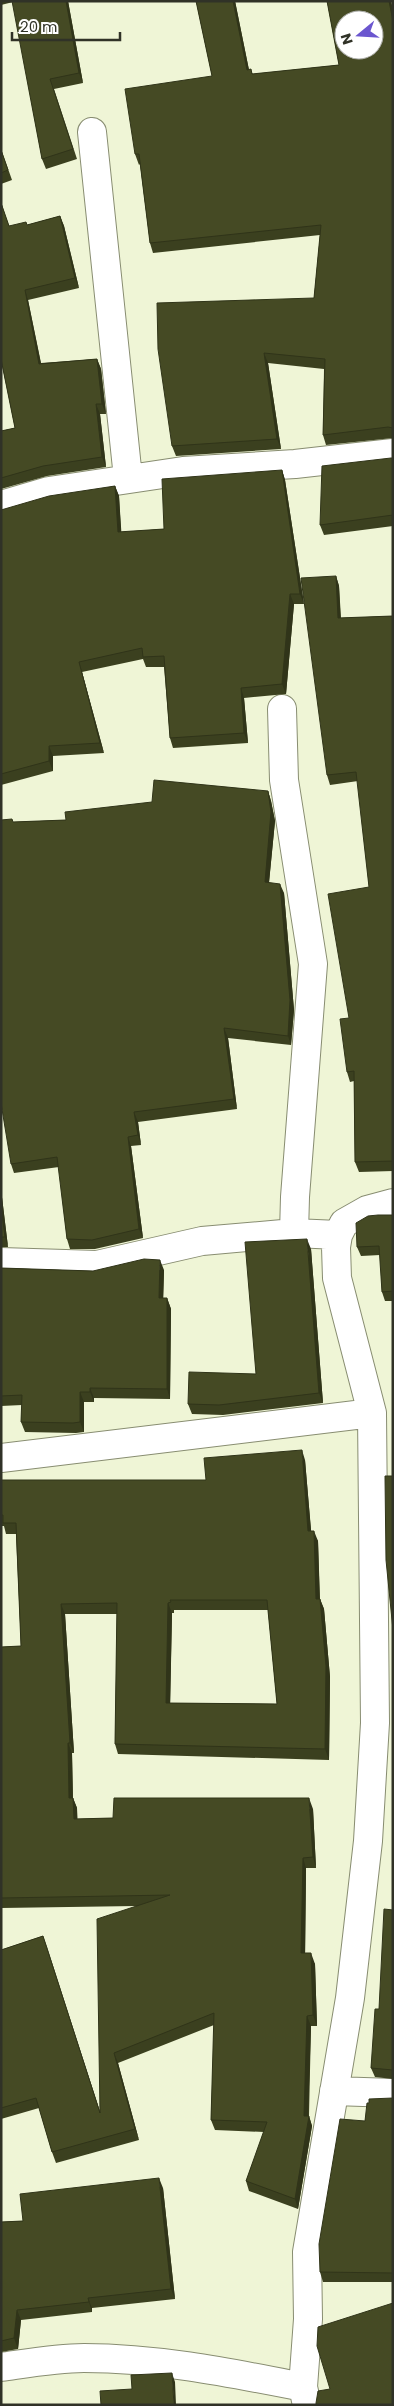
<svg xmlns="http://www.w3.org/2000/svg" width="394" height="2406" font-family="Poppins,sans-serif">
<rect width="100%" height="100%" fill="#eff5d6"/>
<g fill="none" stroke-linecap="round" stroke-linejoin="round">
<defs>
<path id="minor" d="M92,132L128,478
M1,505L49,491L183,471L295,464L393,453
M282,709L284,780L313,964L295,1197L294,1233
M1,1262L97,1265L202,1241L294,1233L338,1235
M1,1458L372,1413
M334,2091L393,2093
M1,2367C29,2363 57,2358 84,2358C158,2358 231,2373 303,2387
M307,2405L303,2387L308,2319L307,2252L350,1998L368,1841L375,1723L372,1413L337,1278L336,1247L338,1235L344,1223L367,1210L393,1203"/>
</defs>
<use href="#minor" stroke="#888d71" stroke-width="30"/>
<use href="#minor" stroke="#fff" stroke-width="28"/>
</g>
<path fill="#3b401f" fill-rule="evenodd" d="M1,1H68L83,83L54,89L77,159L46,169L42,159L13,2L1,5Z
M196,1H235L249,70L253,74L339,65L327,1H391L393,11V438L326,445L323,435L324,369L268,363L281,449L176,456L172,446L314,298L320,235L153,253L150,243L140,164L139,165L135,154L212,76Z
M1,149L12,180L1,184Z
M1,202L9,226L27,225L60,216L64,226L79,288L28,300L41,363L97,359L101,369L106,414H100L106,467L47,476L1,489V431L15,428L2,365H1Z
M393,458V526L324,535L320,525Z
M282,470L285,480L304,604H294L286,694L244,698L248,743L173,748L170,738L164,667H146L143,659L82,672L104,753L53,756V771L1,785V510L115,486L119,496L121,532L164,529Z
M336,576L339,586L341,618L393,616V1171L359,1172L355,1162L354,1081L350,1082L347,1072L349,1018L369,887L358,781L330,785L327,775Z
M268,791L271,801L275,821L269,883L284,893L294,1010L291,1045L228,1038L237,1109L138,1122L141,1145L131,1146L143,1238L95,1249H70L67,1239L59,1167L14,1173L11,1164L13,822L66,820Z
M1,1189L8,1247H1Z
M393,1215V1301H385L382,1292L380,1255L361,1256L357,1247Z
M311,1249L323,1403L223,1415L192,1414L188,1404L256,1374Z
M1,1268L93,1271L164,1270L163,1298H167L171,1309L170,1399L94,1398V1402H84V1432L76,1433L25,1432L21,1422L22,1405L1,1406Z
M305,1460L311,1531L318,1541L320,1599L324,1609L330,1677L329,1760L118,1754L115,1744L117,1614H65L74,1753H72L73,1798L77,1808V1819L113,1818L313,1809L316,1868H306L305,1953L315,1964L317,2026H311L309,2116L312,2126L298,2209L249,2191L246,2181L264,2132L215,2130L211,2120L214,2025L118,2063L139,2140L56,2163L52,2152L39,2108L1,2119V1950L43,1936L100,2112L136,1906L1,1908V1647L21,1646L16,1534H6L4,1526H1V1480H206ZM174,1610H268L277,1704L170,1703L172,1613H174Z
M393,1910V2079L375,2077L371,2068Z
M393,2098V2282H323L320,2272L365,2121L369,2103Z
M163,2188L175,2299L92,2308V2312L21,2320L18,2349L1,2352V2222L23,2221Z"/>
<path fill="#303419" d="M66,1H68L83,83L79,73Z
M233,1H235L251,80L247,70Z
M389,1H391L393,11V21Z
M60,216L64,226L79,288L75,278Z
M25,290L28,300L43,374L39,364Z
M264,353L268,363L281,449L277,439Z
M97,359L101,369L106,414L102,404Z
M96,404L100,414L106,467L102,457Z
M282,470L285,480L304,604L300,594Z
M115,486L119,496L122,542L118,532Z
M336,576L339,586L341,628L338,618Z
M290,594L294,604L286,694L282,684Z
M79,662L82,672L104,753L100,743Z
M241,688L244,698L248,743L244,733Z
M49,746L53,756V771L49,761Z
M268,791L271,801L275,821L268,892L265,882Z
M280,884L284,893L294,1010L291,1045L288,1036Z
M224,1028L228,1038L237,1109L234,1099Z
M134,1112L138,1122L141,1145L138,1135Z
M128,1137L131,1146L143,1238L139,1229Z
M1,1189L8,1247L5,1237L1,1208Z
M307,1239L311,1249L323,1403L319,1393Z
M160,1260L164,1270L163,1308L159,1298Z
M167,1298L171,1309L170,1399L167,1389Z
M90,1388L94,1398V1402L90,1392Z
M80,1392L84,1402V1432L80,1422Z
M302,1450L305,1460L312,1541L308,1531Z
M314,1531L318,1541L320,1609L316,1599Z
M320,1599L324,1609L330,1677L329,1760L325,1749Z
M168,1603L172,1613L170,1714L166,1703Z
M61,1604L65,1614L74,1753L70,1743Z
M68,1743L72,1753L73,1808L69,1798Z
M73,1798L77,1808L78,1829L74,1819Z
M309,1798L313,1809L316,1868L313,1857Z
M303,1858L306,1868L305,1964L301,1953Z
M43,1936L47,1947L104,2124L100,2113Z
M311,1953L315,1964L317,2026L313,2015Z
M307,2016L311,2026L308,2117L309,2116L312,2126L298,2209L295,2199L304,2116Z
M114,2053L118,2063L139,2140L135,2129Z
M159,2178L163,2188L175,2299L171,2289Z
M88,2298L92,2308V2312L89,2302Z
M17,2310L21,2320L18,2349L14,2338Z
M172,2373L175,2382L176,2405H174Z"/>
<path fill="#454a24" stroke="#303419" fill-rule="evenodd" d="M12,1H66L79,73L50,79L73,149L42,159Z
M196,1H233L247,70L251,69L252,74L339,65L327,1H389L393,21V428L388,427L323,435L325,359L264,353L277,439L172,446L158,349L157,303L314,298L321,225L150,243L139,154H135L125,89L212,76ZM344,20H374V50H344Z
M1,150L8,170L1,173Z
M1,203L9,226L26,222L27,225L60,216L75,278L25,290L39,364L97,359L102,404H96L102,457L43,466L1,478V431L15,428L1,359Z
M391,458H393V515L320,525L322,466Z
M282,470L300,594H290L282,684L241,688L244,733L170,738L164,656L143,657L142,648L79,662L100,743L49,746V761L1,774V510L49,496L115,486L118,532L164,529L162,479Z
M336,576L338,618L393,616V1161L355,1162L354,1071L347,1072L340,1019L349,1018L328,894L369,887L356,772L327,775L301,578Z
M154,780L268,791L271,812L265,882L280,884L290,1000L288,1036L224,1028L234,1099L134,1112L138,1135L128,1137L139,1229L92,1240L67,1239L57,1157L11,1164L1,1103V820L12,819L13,822L66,820L65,812L152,802Z
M1,1208L5,1237H1Z
M378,1215H393V1291L382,1292L379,1246L357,1247L356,1223L368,1216Z
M307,1239L319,1393L219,1405L188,1404L189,1372L256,1374L245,1242Z
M144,1259L160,1260L159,1298H167V1389L90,1388V1392H80V1422L73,1423L21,1422L22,1395L1,1396V1268L93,1271Z
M302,1450L308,1531H314L316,1599H320L326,1666L325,1749L115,1744L117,1603L61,1604L70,1743H68L69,1798H73L74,1819L113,1818L114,1798H309L313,1857L303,1858L301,1953H311L313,2015L307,2016L304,2116H309L295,2199L246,2181L267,2122L211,2120L214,2013L114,2053L135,2129L52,2152L36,2098L1,2108V1950L43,1936L100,2113L97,1919L170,1895L1,1898V1647L21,1646L16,1523H3V1515H1V1480H206L204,1458ZM170,1600H267L277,1704L166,1703L168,1603L171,1602Z
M385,1476H393V1630L386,1560Z
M384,1909L393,1910V2070L371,2068L375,2009H379Z
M393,2098V2273L320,2272L319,2244L340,2119L365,2121L367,2103H369V2099Z
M159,2178L171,2289L88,2298L89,2302L17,2310L14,2338L1,2341V2222L23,2221L20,2194Z
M393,2303V2405H316V2403L318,2391L330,2389L317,2346L318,2327Z
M172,2373L174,2405H101L100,2391L132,2389L131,2375Z"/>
<rect width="394" height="2406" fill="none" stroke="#303227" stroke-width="5"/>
<g transform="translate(359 35) rotate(252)"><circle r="24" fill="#ffffff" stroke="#acada9"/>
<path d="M0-4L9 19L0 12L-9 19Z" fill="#6b56cf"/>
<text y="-8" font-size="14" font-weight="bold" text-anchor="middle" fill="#303227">N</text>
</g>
<path d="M12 32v8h108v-8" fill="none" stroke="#303227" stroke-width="2.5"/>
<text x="20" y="32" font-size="15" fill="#303227" stroke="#ffffff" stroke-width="4" paint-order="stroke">20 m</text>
</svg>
